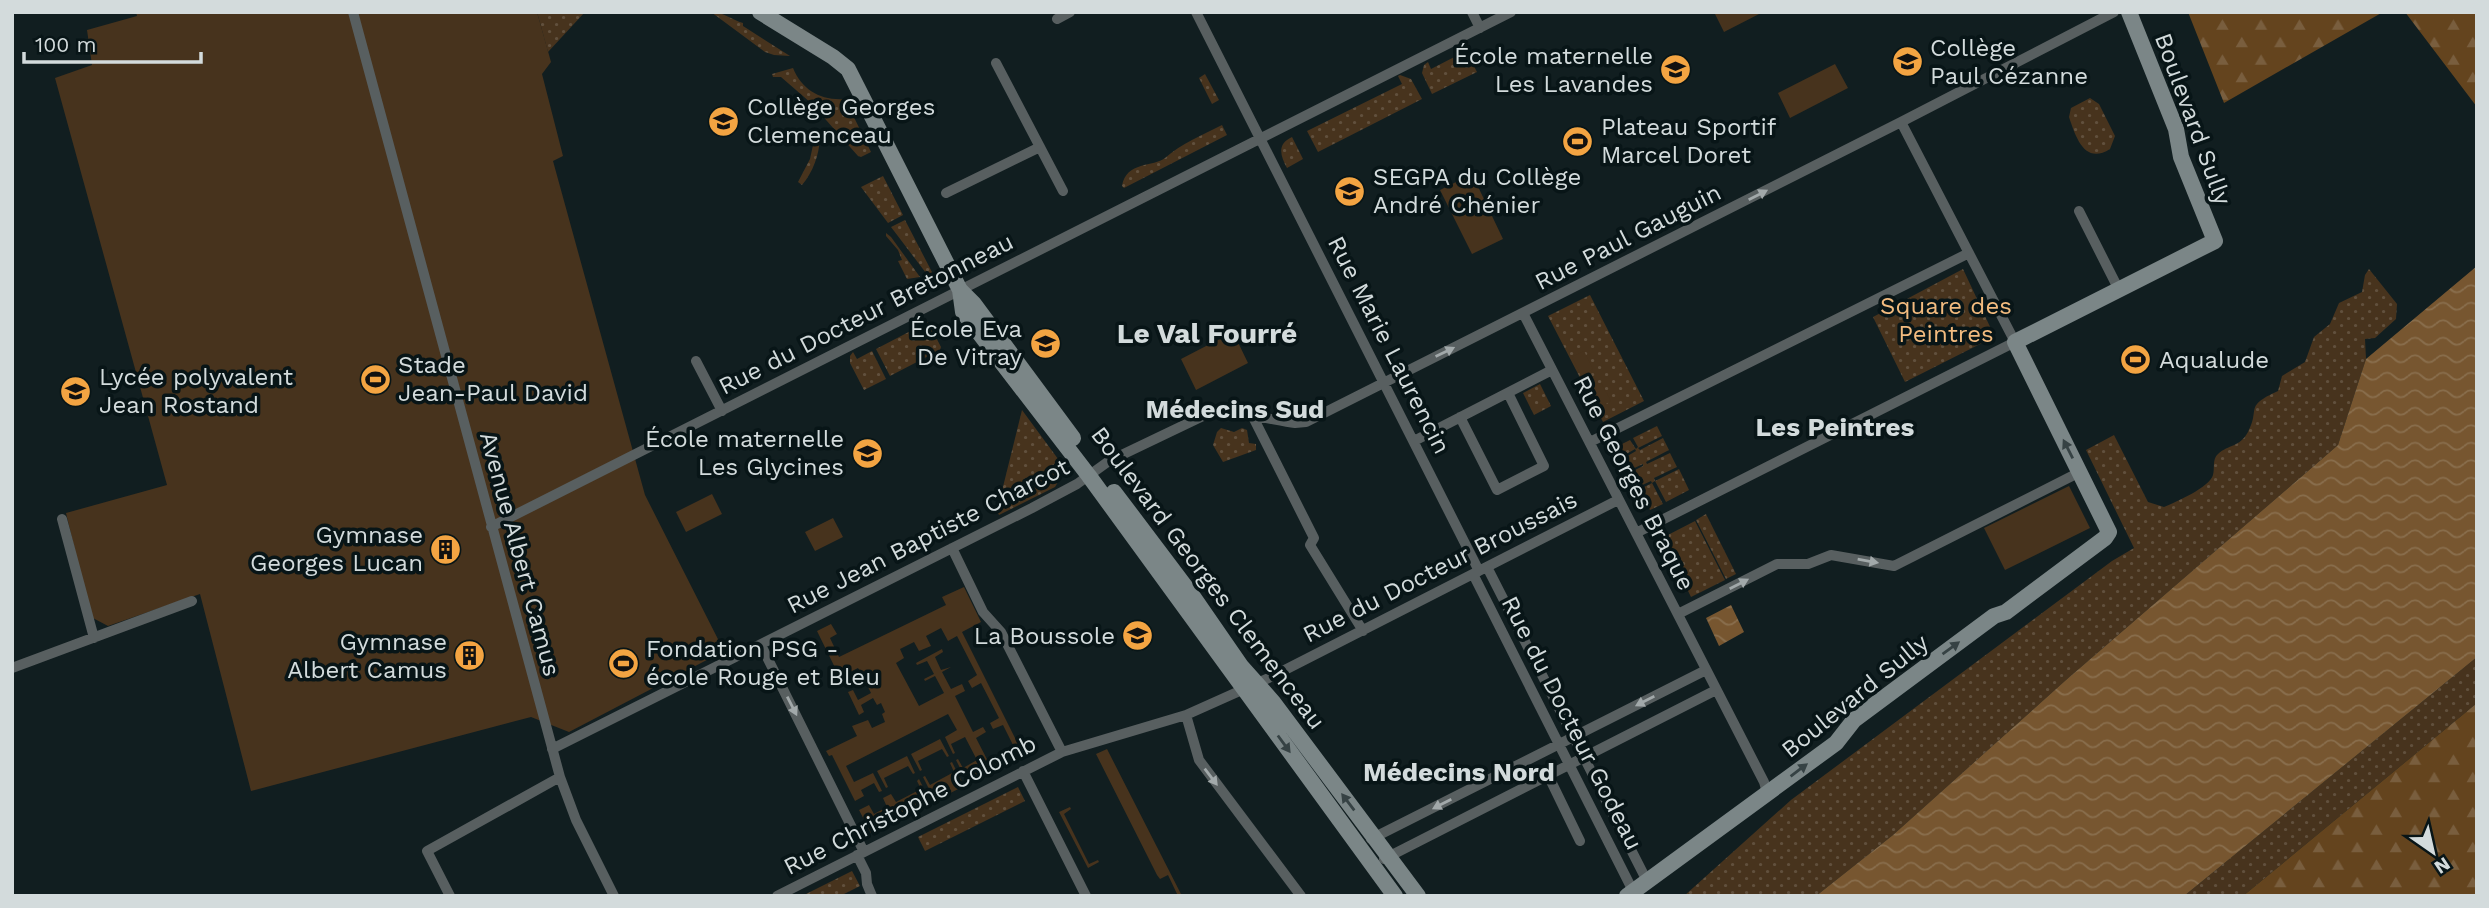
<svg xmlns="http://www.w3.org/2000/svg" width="2489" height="908" font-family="'Work Sans',sans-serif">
<defs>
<pattern id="grass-dots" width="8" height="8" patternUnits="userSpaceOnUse" patternTransform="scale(1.75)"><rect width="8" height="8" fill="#47331d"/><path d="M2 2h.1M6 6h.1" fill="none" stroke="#61503d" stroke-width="1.8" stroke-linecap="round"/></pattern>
<pattern id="forest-firs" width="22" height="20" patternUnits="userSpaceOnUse" patternTransform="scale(1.75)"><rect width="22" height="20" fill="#64441e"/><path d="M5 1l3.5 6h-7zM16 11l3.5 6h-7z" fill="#795e3e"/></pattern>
<pattern id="water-waves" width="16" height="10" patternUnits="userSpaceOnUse" patternTransform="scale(1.75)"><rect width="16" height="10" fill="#775630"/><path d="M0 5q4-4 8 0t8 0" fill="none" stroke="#896e4d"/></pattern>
</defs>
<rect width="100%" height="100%" fill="#111e20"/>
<path fill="url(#grass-dots)" d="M537,12H585L548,52Z
M711,12C724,12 732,20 743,23V26L790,56L774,55L765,52Z
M1466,51L1477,72L1432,94L1422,73L1424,65L1428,62L1431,69Z
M793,68C802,90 821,101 845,99L871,152L861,157L858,156L811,103L781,77H773L772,74Z
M1205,74L1219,100L1212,104L1199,78Z
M1400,75L1411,79L1422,99L1318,152L1307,131L1402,84L1398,76Z
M2090,98L2099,104L2115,136L2110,149C2085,165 2076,138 2069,117L2071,108Z
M1222,125L1227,135L1124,188L1122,186C1126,161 1154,167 1165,158C1181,144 1202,135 1222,125Z
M815,136L820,138C819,155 813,172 802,185L798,182L810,159Z
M1292,137L1303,159L1287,168C1280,155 1277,144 1292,137Z
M883,176L903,215L888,223L861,187Z
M905,220L933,274L929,277L891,227Z
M886,233L891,237L920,277L907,279L898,261L902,260L898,250L886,236Z
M1963,269L1992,331L1990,339L1905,382L1873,317Z
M2369,269L2397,304L2396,319L2375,338L2365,339L2366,359L2338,445L2066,680L1893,835L1816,896H1684L1791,800L2112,561L2134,548L2086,450L2114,435L2148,502L2164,507C2176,502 2210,487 2213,475C2215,468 2212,459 2218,454C2229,444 2239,448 2248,432C2261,408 2243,407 2278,391L2282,376L2305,362L2314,337L2330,324L2339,303L2362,292L2365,275Z
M1590,295L1644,401L1603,422L1548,316Z
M928,322L941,347L940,350L890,376L876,349Z
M872,351L886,379L864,390L850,363V356L853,352L857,359Z
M1540,384L1551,406L1534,415L1523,393Z
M1022,410L1061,463L1063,474L1055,487L999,515L997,511Z
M1657,426L1662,436L1638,448L1640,450L1663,438L1669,450L1646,462L1647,464L1670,453L1677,467L1654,478L1655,481L1679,469L1689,490L1666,502L1655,481L1652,483L1663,504L1650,510L1640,489L1652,483L1651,481L1638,487L1631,472L1643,466V464L1630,470L1624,458L1636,451L1635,449L1623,456L1618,446L1630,440L1636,449L1638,447L1633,438Z
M1221,428L1234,432L1242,428L1247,430L1249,443L1256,444V450L1223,462L1213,445L1217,432Z
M1706,514L1736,574L1726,579L1696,520Z
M1695,521L1725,580L1691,597L1662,538Z
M2477,657V703L2243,896H2184Z
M1018,787L1025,801L925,851L918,837Z
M852,871L860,886L840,896H802Z"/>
<path fill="url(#forest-firs)" d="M2188,12H2383L2224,103Z
M2405,12H2477V107Z
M2477,703V896H2243Z"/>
<path fill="#47331d" d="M136,12H537L551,62L542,74L563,156L553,161L645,495L724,651L569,732L531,717L251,791L200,594L108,626L91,617L66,513L167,485L55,78L92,65L87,30L137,16Z
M1714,12H1763L1724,32Z
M1835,64L1848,88L1790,118L1778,93Z
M1472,174L1503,239L1472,254L1440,190Z
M1233,332L1248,363L1196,390L1181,359Z
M1584,351L1593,369L1581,375L1572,357Z
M1601,383L1611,401L1599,408L1589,389Z
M2069,486L2090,528L2005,570L1984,528Z
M712,494L722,514L686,532L676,512Z
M833,518L843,537L815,551L805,532Z
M964,587L981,622L962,632L1024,756L1013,761L1011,757L1017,753L1003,725L993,729L990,723L999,718L981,683L972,688L968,681L977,675L957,636L948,641L941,628L926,636L931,646L919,651L914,642L900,649L904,658L896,663L919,706L944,693L935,676L925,681L924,679L934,674L927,661L917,665L916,663L942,649L943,652L935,657L941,670L951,667L942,672L951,689L962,684L965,691L955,696L973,732L983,727L986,732L976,738L991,767L1001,762L1003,766L968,784L956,760L958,759L963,768L977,760L965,737L951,744L955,753L953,754L945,737L957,730L948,714L846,766L854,782L873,773L882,791L879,792L874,783L861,790L864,796L855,801L832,755L829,756L826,751L857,736L852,726L868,720L872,728L885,722L882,714L885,712L881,703L877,705L873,698L861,705L864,712L859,715L848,692L853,690L858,700L871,693L867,685L870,683L866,675L863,676L858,668L846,674L850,683L844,686L817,631L831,624L837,634L830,638L839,657L946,605L942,597Z
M940,739L949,756L947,757L942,749L918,761L922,770L920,771L911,754Z
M1107,749L1182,896H1178L1168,875L1160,879L1157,875L1096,754Z
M907,756L915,773L913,774L908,766L884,778L888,787L886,788L877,771Z
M952,762L964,786L935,801L923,777L925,776L930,785L954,772L950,763Z
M919,779L931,803L871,833L859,810L869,805L874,814L887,807L883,798L891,794L896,802L921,789L917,781Z
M1070,807L1071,809L1064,814L1089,864L1098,860L1099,862L1088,868L1059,812Z"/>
<path fill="url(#water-waves)" d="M2477,266V657L2184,896H1816L1893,835L2066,680L2338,445L2366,359Z
M1731,605L1744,632L1719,646L1706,618Z"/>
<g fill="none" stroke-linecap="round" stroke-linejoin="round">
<path stroke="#585f60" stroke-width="10" d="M353,12L560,777L576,820L614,896
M1196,12L1479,571
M1472,12L1480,28
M1057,19L1070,12
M996,63L1063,191
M946,193L1040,147
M2079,211L2119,290
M1523,313L1764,782L1766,789L1762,797
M696,361L722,411
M1253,417L1314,538L1310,545L1363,631
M1460,417L1497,490L1544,466L1508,393
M1414,441L1552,370
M1590,442L1969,253
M62,519L94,638
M491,527L1511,12
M1636,533L2015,342L1901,122
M952,548L983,612L1001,632L1062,752
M1487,567L1647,881
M1473,574L1633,891
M1678,614L1777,564H1808L1831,555L1894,566L2080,472
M761,645L864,852
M12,668L192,601
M1186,715L1199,760L1301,896
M552,749L1032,508L1077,484L1109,461L1203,416C1225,407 1271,420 1295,423L1306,422L1901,122L2114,12
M1023,771L1086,896
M1548,775L1580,841
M1371,839L1706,670
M857,855L866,873L867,884L872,896
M1384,859L1716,690
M450,896L427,851L560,777
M777,896L1062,752L1186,715L1273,676L1618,500"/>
<path stroke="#7b8687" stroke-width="16" d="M760,12L833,57L848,69L960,290L963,312L1089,476L1395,896
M960,290L974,304L1073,438
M1114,492L1194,598L1241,666L1273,702L1418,896
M1627,896L1836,743L1854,720L1994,616L2006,612L2105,538L2109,532L2015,342L2215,241L2181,157L2176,129L2129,12"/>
</g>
<defs><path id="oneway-solid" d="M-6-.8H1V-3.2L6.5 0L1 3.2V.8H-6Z" transform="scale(1.75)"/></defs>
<g fill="#a2a9aa">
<use href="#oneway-solid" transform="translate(1758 195) rotate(-27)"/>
<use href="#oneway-solid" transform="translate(1445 352) rotate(-26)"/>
<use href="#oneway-solid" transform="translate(1868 561) rotate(10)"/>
<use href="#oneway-solid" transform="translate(1739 584) rotate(-27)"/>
<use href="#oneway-solid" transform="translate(1645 701) rotate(153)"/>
<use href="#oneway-solid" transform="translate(792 706) rotate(63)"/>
<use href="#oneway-solid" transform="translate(1211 777) rotate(53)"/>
<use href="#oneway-solid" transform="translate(1442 804) rotate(153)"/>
</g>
<g fill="#364244">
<use href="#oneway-solid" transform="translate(2068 449) rotate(-117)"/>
<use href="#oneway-solid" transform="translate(1951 648) rotate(-36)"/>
<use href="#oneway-solid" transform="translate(1284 744) rotate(54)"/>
<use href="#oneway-solid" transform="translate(1799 770) rotate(-37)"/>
<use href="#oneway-solid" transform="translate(1348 802) rotate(-127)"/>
</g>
<defs>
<symbol id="school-disc" viewBox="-11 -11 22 22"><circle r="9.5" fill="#f3a442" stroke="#081517"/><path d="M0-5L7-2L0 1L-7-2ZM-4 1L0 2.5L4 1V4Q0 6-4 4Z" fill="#111"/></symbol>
<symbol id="stadium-disc" viewBox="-11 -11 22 22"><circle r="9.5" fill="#f3a442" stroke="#081517"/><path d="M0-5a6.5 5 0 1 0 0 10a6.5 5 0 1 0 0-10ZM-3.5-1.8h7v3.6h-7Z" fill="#111"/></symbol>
<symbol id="building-disc" viewBox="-11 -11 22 22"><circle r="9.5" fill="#f3a442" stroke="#081517"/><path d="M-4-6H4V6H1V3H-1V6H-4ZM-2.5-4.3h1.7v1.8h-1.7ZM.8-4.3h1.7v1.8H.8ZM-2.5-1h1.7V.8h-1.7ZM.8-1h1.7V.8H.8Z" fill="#111"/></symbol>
</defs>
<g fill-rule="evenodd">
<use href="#school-disc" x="1890" y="44" width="35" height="35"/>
<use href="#school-disc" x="1658" y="52" width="35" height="35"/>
<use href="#school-disc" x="706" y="104" width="35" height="35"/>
<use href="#stadium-disc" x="1560" y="124" width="35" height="35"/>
<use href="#school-disc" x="1332" y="174" width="35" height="35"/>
<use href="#school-disc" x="1028" y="326" width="35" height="35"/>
<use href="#stadium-disc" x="2118" y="342" width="35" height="35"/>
<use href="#stadium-disc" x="358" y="362" width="35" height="35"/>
<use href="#school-disc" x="58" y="374" width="35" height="35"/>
<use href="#school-disc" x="850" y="436" width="35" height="35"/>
<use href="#building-disc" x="428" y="532" width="35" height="35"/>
<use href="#school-disc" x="1120" y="618" width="35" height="35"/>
<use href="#building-disc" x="452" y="638" width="35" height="35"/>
<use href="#stadium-disc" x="606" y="646" width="35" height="35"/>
</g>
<g text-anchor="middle" stroke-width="7" stroke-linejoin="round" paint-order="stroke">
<g font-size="24" fill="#d3dbdc" stroke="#081517" text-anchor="start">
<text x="1930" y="56">Collège<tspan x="1930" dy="28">Paul Cézanne</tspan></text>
<text x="1653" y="64" text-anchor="end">École maternelle<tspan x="1653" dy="28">Les Lavandes</tspan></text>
<text x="747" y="115">Collège Georges<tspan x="747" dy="28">Clemenceau</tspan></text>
<text x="1601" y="135">Plateau Sportif<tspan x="1601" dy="28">Marcel Doret</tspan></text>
<text x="1373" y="185">SEGPA du Collège<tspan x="1373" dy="28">André Chénier</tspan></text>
<text x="1022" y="337" text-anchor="end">École Eva<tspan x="1022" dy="28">De Vitray</tspan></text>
<text x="2159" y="368">Aqualude</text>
<text x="398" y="373">Stade<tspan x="398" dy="28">Jean-Paul David</tspan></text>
<text x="99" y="385">Lycée polyvalent<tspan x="99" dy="28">Jean Rostand</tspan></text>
<text x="844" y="447" text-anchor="end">École maternelle<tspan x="844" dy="28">Les Glycines</tspan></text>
<text x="423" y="543" text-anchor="end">Gymnase<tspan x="423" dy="28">Georges Lucan</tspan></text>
<text x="1115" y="644" text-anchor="end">La Boussole</text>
<text x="447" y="650" text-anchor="end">Gymnase<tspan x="447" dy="28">Albert Camus</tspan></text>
<text x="646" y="657">Fondation PSG -<tspan x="646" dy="28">école Rouge et Bleu</tspan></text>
</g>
<g font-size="24" fill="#d3dbdc" stroke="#081517">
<text transform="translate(2193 119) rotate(70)" y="8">Boulevard Sully</text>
<text transform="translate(1628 237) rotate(-27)" y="8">Rue Paul Gauguin</text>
<text transform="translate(866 314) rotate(-27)" y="8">Rue du Docteur Bretonneau</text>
<text transform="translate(1389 345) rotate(63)" y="8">Rue Marie Laurencin</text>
<text transform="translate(1634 483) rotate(63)" y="8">Rue Georges Braque</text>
<text transform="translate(928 536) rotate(-27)" y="8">Rue Jean Baptiste Charcot</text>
<text transform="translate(520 554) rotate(75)" y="8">Avenue Albert Camus</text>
<text transform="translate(1440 567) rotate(-27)" y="8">Rue du Docteur Broussais</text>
<text transform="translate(1208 578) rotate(53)" y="8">Boulevard Georges Clemenceau</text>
<text transform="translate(1855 696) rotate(-39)" y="8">Boulevard Sully</text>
<text transform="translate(1572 723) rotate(63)" y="8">Rue du Docteur Godeau</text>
<text transform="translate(910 805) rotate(-27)" y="8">Rue Christophe Colomb</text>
</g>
<g font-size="24" fill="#f2bb7f" stroke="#081517">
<text x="1946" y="314">Square des<tspan x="1946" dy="28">Peintres</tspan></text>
</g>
<g font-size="26" font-weight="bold" fill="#d3dbdc" stroke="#081517">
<text x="1235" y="418">Médecins Sud</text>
<text x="1835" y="436">Les Peintres</text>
<text x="1459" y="781">Médecins Nord</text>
</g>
<g font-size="28" font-weight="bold" fill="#d3dbdc" stroke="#081517">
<text x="1207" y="343">Le Val Fourré</text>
</g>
</g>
<rect width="2489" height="908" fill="none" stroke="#d3dbdc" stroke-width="28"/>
<g transform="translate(2433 852) rotate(146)" stroke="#081517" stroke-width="5" paint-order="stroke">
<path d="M0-5L12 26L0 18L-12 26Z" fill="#d3dbdc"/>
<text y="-10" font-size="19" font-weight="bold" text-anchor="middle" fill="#d3dbdc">N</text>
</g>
<path d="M24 52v10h177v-10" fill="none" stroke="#d3dbdc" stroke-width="3.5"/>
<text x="35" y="52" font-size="21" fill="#d3dbdc" stroke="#081517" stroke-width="5" paint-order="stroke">100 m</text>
</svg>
